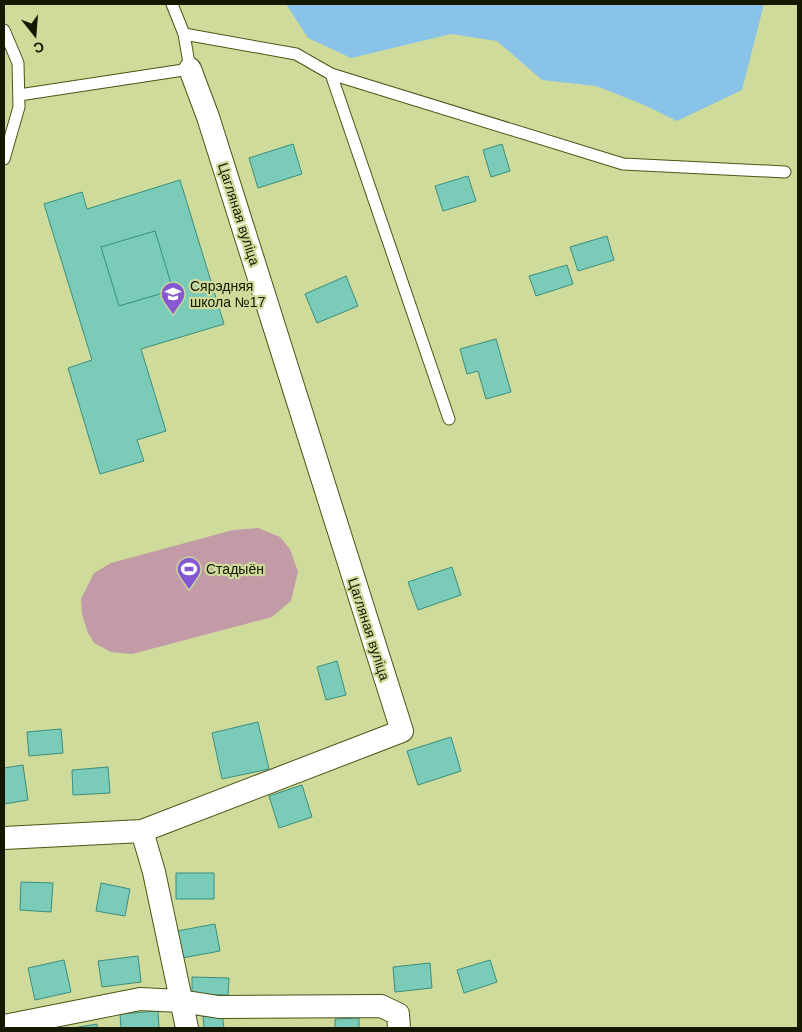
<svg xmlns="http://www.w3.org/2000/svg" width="802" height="1032" font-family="Arial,sans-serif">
<rect width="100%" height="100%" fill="#cedb9b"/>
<path fill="#c29ba7" d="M258,528L280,537L290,549L298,572L291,601L272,617L132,654L111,652L94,643L88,633L82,614L81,599L94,573L111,563L233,530Z"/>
<path fill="#89c3e8" d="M286,4H764L742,90L677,121L642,104L596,86L542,80L497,41L451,34L351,58L308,38Z"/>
<path fill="#7accb9" stroke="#3b8e7d" d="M293,144L302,174L258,188L249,158Z
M502,144L510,171L491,177L483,150Z
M468,176L476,201L443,211L435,186Z
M180,180L224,324L141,349L166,431L137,440L144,461L100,474L68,368L92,360L44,204L82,192L87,209Z
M155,231L173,290L119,306L101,247Z
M607,236L614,260L578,271L570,247Z
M567,265L573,284L536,296L529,276Z
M346,276L358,306L317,323L305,294Z
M496,339L511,392L486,399L478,371L467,374L460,349Z
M452,567L461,595L418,610L408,582Z
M337,661L346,695L326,700L317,667Z
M258,722L269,769L222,779L212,733Z
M61,729L63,753L29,756L27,732Z
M451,737L461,771L418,785L407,751Z
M23,765L28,800L4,804V768Z
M108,767L110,793L73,795L72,770Z
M302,785L312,817L279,828L269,796Z
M176,873H214V899H176Z
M21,882L53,883L51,912L20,910Z
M101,883L130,889L125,916L96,911Z
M215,924L220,951L182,958L177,931Z
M138,956L141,982L102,987L98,961Z
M64,960L71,992L35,1000L28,968Z
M490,960L497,982L464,993L457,970Z
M430,963L432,988L395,992L393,967Z
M192,977L229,978L228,995L192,994Z
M158,1011L159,1028H121L120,1014Z
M222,1014L224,1028H204L203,1016Z
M359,1018V1028H335V1019Z
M97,1024V1028H73Z"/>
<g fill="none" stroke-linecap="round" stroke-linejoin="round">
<defs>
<path id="lane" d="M4,30L18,63L19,107L4,159
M184,34L296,54L331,74L623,164L785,172
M331,74L449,419
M19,95L190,69L184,34L172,4"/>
<path id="street" d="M4,838L142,831
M4,1026L140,999L180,1001L219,1007L381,1006L398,1014L399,1028
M187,1028L154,872L142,831L402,731L208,117L190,69"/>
</defs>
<use href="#lane" stroke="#4c5516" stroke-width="13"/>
<use href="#street" stroke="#4c5516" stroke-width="24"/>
<use href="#lane" stroke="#fff" stroke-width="11"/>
<use href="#street" stroke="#fff" stroke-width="22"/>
</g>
<defs>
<symbol id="school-pin" viewBox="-11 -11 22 30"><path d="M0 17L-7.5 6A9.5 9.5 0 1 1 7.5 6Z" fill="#8659d3" stroke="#cedb9b"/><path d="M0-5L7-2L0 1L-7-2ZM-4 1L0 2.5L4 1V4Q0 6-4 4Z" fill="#fff"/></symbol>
<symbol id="stadium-pin" viewBox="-11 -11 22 30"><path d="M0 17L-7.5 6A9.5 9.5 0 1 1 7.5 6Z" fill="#8659d3" stroke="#cedb9b"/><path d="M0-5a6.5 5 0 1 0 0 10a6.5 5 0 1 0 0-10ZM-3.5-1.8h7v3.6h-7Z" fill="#fff"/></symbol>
</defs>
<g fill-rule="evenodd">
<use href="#school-pin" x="159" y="280" width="28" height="38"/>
<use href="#stadium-pin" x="175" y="555" width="28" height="38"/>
</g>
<g text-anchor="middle" stroke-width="4.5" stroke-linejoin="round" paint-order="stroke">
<g font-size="14" fill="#141801" stroke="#cedb9b">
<text transform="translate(239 214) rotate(72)" y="5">Цагляная вуліца</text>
<text transform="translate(369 629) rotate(72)" y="5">Цагляная вуліца</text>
</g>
<g font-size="14" fill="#141801" stroke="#cedb9b" text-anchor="start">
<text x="190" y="291">Сярэдняя<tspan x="190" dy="16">школа №17</tspan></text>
<text x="206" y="574">Стадыён</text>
</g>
</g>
<rect width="802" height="1032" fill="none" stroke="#141801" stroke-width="10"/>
<g transform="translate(35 35) rotate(163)" stroke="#cedb9b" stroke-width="4" paint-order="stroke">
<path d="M0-4L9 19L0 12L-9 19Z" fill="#141801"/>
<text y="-8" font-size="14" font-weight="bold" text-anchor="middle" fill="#141801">С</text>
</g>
</svg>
